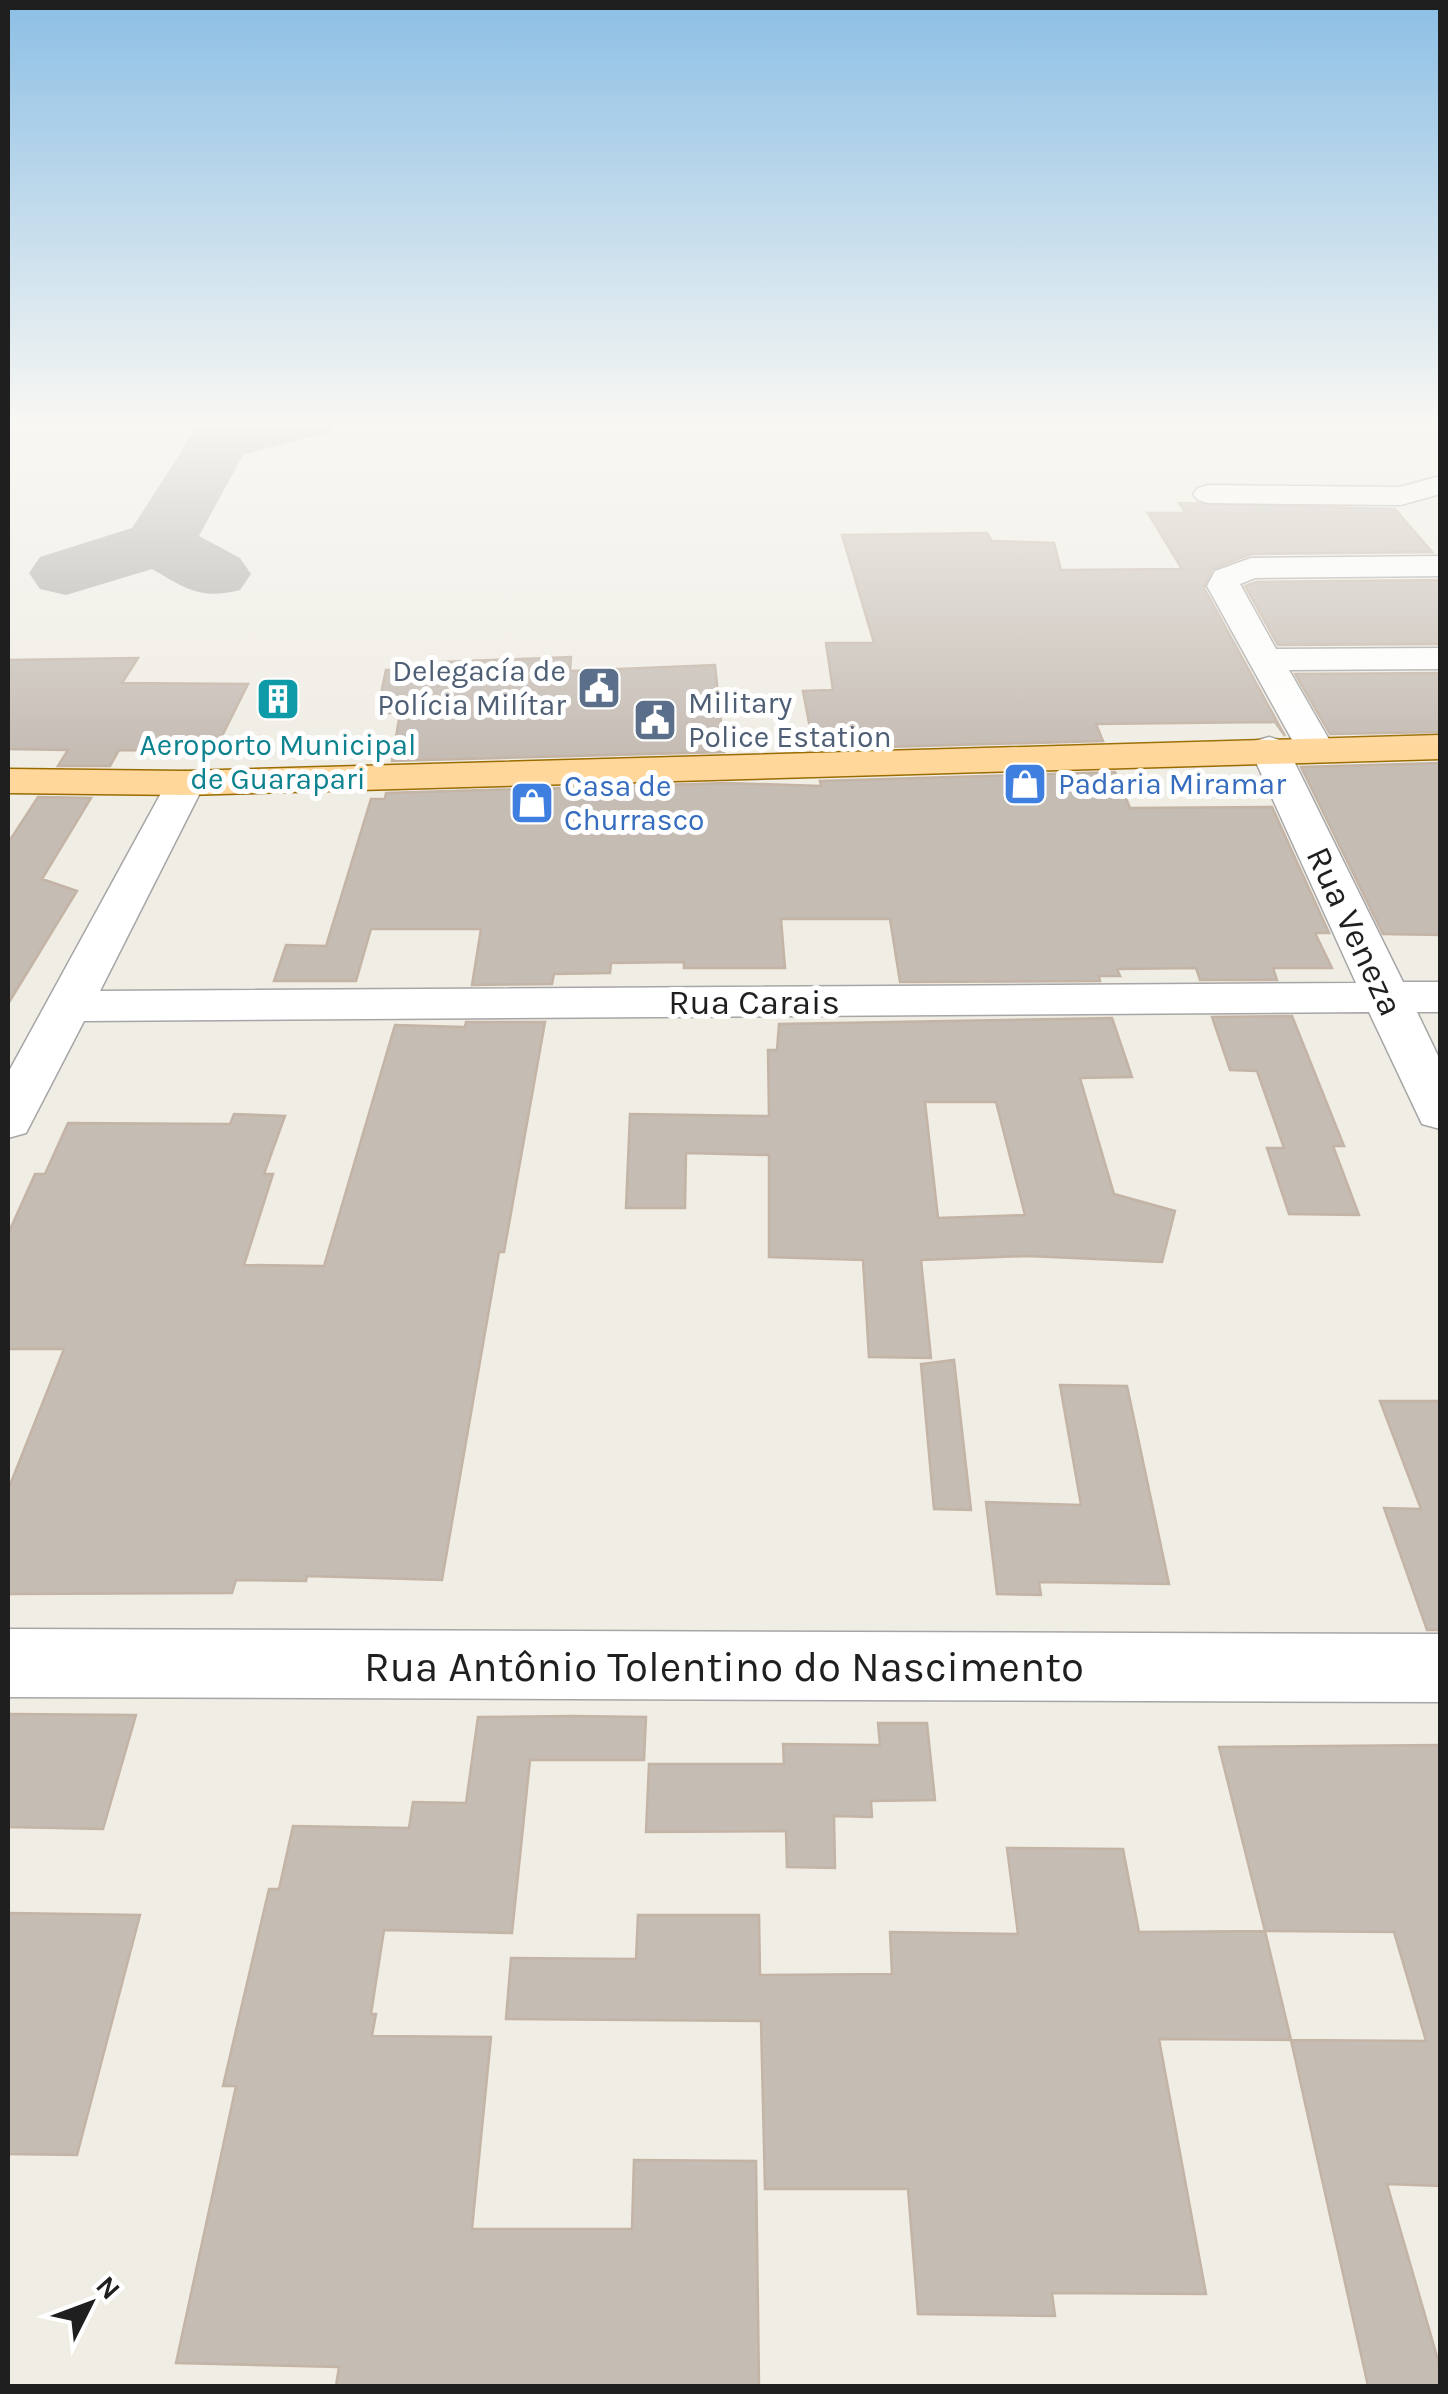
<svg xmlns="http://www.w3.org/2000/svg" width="1448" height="2394" font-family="Karla,sans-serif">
<rect width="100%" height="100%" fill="#f0ede5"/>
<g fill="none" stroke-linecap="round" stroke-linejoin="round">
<path fill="#aeada9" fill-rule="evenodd" d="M234,419H339L330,432L243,455L199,536L240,558L251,574L240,590C201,600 186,589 152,569L66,595L40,589L29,573L40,557L132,528L196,429Z"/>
</g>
<path fill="#c5bcb4" stroke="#c3b4a6" stroke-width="2.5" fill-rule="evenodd" d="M1179,503L1395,509L1432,552L1251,554L1212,569L1204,588L1285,736L1275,722L1096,724L1103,741L814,749L803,691L833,690L826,643H874L842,535L987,533L992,541L1054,543L1061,570L1182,569L1148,513H1186Z
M1440,580V644L1278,645L1245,586L1256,582Z
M571,657L570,671L715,665L724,752L392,761L400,713H377L386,670L441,669L442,662Z
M138,658L122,683L248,684L214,752L119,750L110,766H58L68,750L8,749V660Z
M1440,673V732L1330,734L1295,674Z
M1440,763V935L1383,934L1301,767Z
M1115,772L1130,808L1272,807L1329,933H1315L1332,968H1273L1277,980H1200L1196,968L1117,969L1120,976H1099L1100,981L900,982L890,919H781L785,968H684V962L611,963L610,973L554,974L552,984L472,985L481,929H371L356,981H274L286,945L326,946L371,799H385L386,793L727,783L821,786L820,781Z
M38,797L91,798L42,879L77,891L8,1004V843Z
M1292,1016L1344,1146H1333L1359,1215L1289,1214L1267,1148H1284L1257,1071L1230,1070L1212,1017Z
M1112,1018L1132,1077L1080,1078L1114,1194L1175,1211L1162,1262L1027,1256L921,1260L931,1358L869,1357L863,1260L769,1257V1155L686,1153L685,1208H626L630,1114L769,1116L768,1050H777L779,1024ZM925,1102H996L1025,1215L938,1218Z
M466,1022H545L504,1252H499L442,1580L307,1576L306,1581L236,1580L232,1593L8,1594V1490L64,1349H8V1234L35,1174H45L68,1123L230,1124L234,1114L285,1116L264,1174H273L244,1265L324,1266L395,1025L465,1027Z
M954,1360L971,1510L934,1509L921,1364Z
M1060,1385L1127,1386L1169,1584L1039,1582L1041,1595L997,1594L986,1502L1081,1505Z
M1380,1401H1440V1630H1427L1384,1508L1421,1509Z
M8,1714L136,1715L103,1829L8,1827Z
M572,1716L646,1717L644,1760H530L512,1933L384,1930L371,2014H376L372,2036L491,2037L472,2229H632L634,2160L756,2161L759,2386H336L339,2367L176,2363L236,2086H223L269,1889H279L293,1826L409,1828L413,1802L466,1803L478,1717Z
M878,1723H927L935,1800L871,1801L872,1817L834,1816L835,1868L787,1867L786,1831L646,1832L649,1764H784L783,1744L880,1745Z
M1440,1745V2186L1387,2184L1440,2367V2386H1368L1291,2040L1426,2041L1394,1932L1265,1931L1219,1747Z
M1007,1848L1123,1849L1139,1932L1265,1931L1291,2040L1159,2039L1206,2294L1052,2293L1055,2316L918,2314L908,2189H765L761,2021L506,2019L511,1958L636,1959L638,1915H759L760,1975L892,1974L890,1932L1018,1934Z
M8,1913L140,1915L77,2155L8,2154Z"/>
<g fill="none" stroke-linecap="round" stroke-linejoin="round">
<defs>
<path id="minor" d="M1440,476V494L1401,505L1208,503L1198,500L1193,494L1198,488L1208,485L1400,487Z
M1440,556V576L1255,578L1240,584L1276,649L1440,648V669L1289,670L1334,748L1329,756L1315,760L1301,756L1207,586L1215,571L1251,558Z
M1269,737L1283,741L1288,749L1403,982H1440V1012H1417L1440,1060V1129L1422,1124L1369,1012L84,1021L26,1133L8,1138V1073L171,775L185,771L199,775L205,783L100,991L1356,983L1250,749L1255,741Z
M8,1629L1440,1634V1702L8,1697Z"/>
<path id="major" d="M1440,735V759L185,795L8,793V769L185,771Z"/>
</defs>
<use href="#minor" stroke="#a6a6a6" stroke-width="3"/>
<use href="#major" stroke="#9a6c00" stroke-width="3"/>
<use href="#minor" fill="#fff" fill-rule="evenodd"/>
<use href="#major" fill="#ffd79b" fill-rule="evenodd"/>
</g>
<linearGradient id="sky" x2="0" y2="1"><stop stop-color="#8cbfe5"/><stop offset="0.56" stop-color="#f8f7f3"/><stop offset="1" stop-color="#f8f7f3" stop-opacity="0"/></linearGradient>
<rect width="1448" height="754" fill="url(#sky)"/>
<defs>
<symbol id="civic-square" viewBox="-11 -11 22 22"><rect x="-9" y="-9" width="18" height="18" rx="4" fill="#5c6f8a" stroke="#fff"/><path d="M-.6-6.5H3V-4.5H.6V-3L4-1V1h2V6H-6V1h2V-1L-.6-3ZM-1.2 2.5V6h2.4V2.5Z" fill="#fff"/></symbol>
<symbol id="building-square" viewBox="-11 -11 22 22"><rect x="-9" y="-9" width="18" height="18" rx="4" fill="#0f9aa8" stroke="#fff"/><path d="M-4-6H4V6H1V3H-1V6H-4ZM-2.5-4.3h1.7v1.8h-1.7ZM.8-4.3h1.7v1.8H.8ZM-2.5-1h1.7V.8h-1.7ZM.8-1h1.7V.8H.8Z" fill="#fff"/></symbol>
<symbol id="shop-square" viewBox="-11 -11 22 22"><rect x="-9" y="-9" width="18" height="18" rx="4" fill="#3f7fe0" stroke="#fff"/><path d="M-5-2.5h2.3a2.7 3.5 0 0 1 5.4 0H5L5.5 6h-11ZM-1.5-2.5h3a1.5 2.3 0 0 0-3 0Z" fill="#fff"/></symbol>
</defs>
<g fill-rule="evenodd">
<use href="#civic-square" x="574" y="663" width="50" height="50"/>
<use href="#building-square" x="253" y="674" width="50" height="50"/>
<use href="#civic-square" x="630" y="695" width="50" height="50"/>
<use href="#shop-square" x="1000" y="759" width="50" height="50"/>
<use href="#shop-square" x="507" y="778" width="50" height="50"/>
</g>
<g text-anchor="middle" stroke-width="10" stroke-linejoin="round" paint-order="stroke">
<g font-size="30" fill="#4e5e75" stroke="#fff" text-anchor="end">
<text x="566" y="681">Delegacía de<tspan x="566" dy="34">Polícia Milítar</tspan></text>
<text x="688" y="713" text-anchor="start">Military<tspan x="688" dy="34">Police Estation</tspan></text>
</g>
<g font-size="30" fill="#0d838f" stroke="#fff">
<text x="278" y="755">Aeroporto Municipal<tspan x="278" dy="34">de Guarapari</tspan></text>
</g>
<g font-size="30" fill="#366cbe" stroke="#fff" text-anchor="start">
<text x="1058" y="794">Padaria Miramar</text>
<text x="564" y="796">Casa de<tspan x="564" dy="34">Churrasco</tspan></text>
</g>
<g font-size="35" fill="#1f1f1f" stroke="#fff">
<text transform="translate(1355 931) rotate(65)" y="12">Rua Veneza</text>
<text x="754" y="1014">Rua Carais</text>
</g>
<g font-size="42" fill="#1f1f1f" stroke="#fff">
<text x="724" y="1681">Rua Antônio Tolentino do Nascimento</text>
</g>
</g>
<rect width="1448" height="2394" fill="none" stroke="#1f1f1f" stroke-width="20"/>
<g transform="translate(90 2304) rotate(48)" stroke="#ffffff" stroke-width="8" paint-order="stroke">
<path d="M0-8L18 38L0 25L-18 38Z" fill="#1f1f1f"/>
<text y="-15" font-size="28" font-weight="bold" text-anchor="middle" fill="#1f1f1f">N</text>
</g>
</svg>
